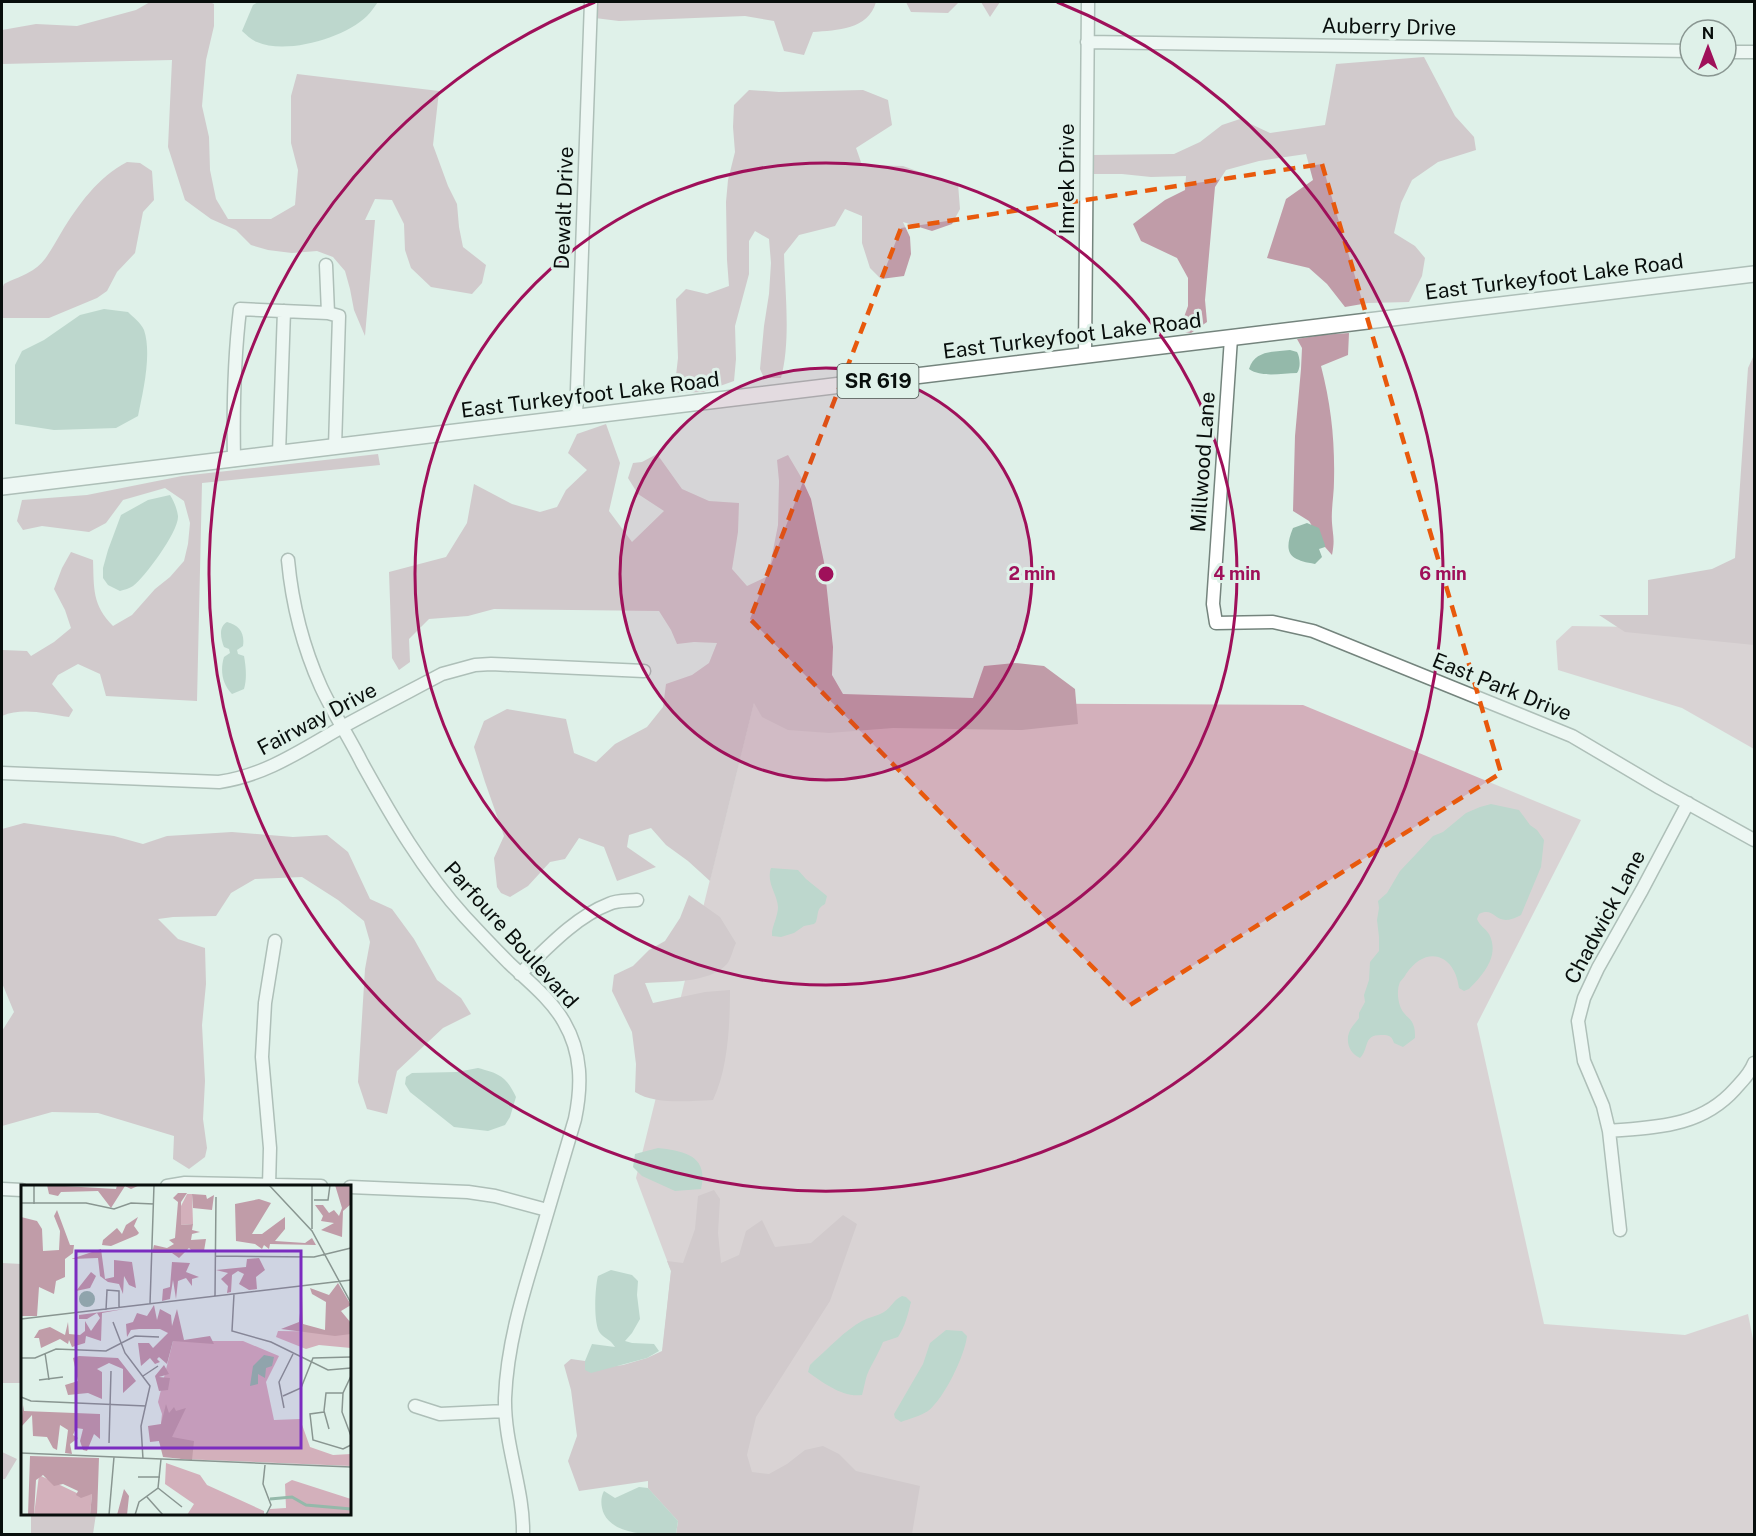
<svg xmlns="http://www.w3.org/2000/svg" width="1756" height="1536" font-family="'Public Sans',sans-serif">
<rect width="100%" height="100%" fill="#dff1e9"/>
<path fill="#d3b0bb" d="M1572,626L1754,629V749L1682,708L1558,670L1556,641Z
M754,702L1303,705L1581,820L1477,1024L1544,1324L1685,1335L1748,1314L1754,1344V1534H690L648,1488L671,1271L636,1178Z"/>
<path fill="#c09ca8" d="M150,2H210L214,4V26L206,60L202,106L209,137L210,170L216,199L228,219H271L295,205L298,170L291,143V96L297,74L439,91L433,145L448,186L457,204L459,227L463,247L486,265L482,283L472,294L431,287L411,268L405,250L404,224L392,200L375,199L365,220H375L365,336L354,310L350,289L345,271L333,257L317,251L292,253L268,250L251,245L236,230L211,219L185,200L168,147L172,60L2,64V30L36,24L77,26L136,10Z
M597,2H876C868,30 837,30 813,32L804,55L784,51L774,21L745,16L619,21L595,18Z
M906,2H958V3L948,13L911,12Z
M981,2H1000L990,17Z
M1424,57L1455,116L1474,137L1476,150L1438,162L1412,180L1401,203L1394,233L1415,246L1425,258L1422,276L1409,302L1368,303L1345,307L1327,284L1309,268L1267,258L1286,199L1313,180L1306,154L1259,161L1226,170L1215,187L1205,300L1207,322L1191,333L1179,331L1188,306V278L1177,258L1141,241L1133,224L1165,200L1185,190L1186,176L1151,177L1122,174H1093V155L1174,154L1200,142L1222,125L1240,119L1270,133L1325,125L1336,64Z
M749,90L779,92L863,90L888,100L892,125L856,148L862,165L903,166L939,179L958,184L960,209L952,224L932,231L903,222L910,237L911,254L904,276L881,279L870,268L862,243V216L845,209L835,226L799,235L784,254C785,293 791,340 781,378H764L760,369L764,326L769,294L771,263L769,239L755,231L749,241V274L735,326L736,359L734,381L703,392L674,393L678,358L676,299L686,289L707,294L729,286L727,260L726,202L728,180L735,152L733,127L734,105Z
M127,162L140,163L152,171L154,200L143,212L135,253L117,272L107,291L97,298L49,318H2V289L4,284C13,279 24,276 33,270C46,262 53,246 61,233C78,205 98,177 127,162Z
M1349,333L1348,355L1321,366C1331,405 1335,440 1334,481C1334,495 1331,509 1332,523C1333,536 1335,540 1332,555L1325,547L1309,521L1293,511L1295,436L1301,369L1302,348L1297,339L1321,335Z
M1754,355V645L1625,632L1599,615H1648V580L1712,569L1735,558L1748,368Z
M606,424L620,463L609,511L632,542L664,511L638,494L628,478L633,463L642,462L657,454L682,489L709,501L739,503L738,532L732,569L747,586L768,576L778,525L779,481L777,460L788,455L801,477L811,499L824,562L833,647L832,675L843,694L973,698L984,666L1015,663L1044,666L1075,689L1078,724L1022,730L893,728L829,733L788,730L762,717L754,703L710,881L688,861L666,845L651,828L629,835L627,847L656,867L617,881L604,847L579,838L565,859L550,862L528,886L510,897L501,893L497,887L494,858L504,836L485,782L474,747L484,721L507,709L566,719L574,753L596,762L615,744L647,727L663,707L666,684L692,675L709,663L717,643L694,642L677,644L671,630L659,611L494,609L468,616L429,619L409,639L410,662L399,670L392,658L389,572L446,557L467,523L474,484L512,504L540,512L557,507L566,490L587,470L568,453L577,434Z
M378,454L380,465L202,483L197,701L106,696L100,674L78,664L58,675L52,684L73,710L69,717C46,714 23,707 2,716V650L27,651L31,656L54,642L71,628L65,610L54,589L62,568L71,552L93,560C94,588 92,605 113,626L132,615L155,589L170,577L184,561L188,544L190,523L184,501L165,488L123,500L106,523L89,532L42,526L23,530L17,521L22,500L87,495L182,476Z
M24,823L114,836L143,844L167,836L232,832L293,837L327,835L348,852L370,899L392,909L414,939L437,980L461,998L471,1014L443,1028L397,1071L387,1114L367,1109L358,1082L365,969L370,942L364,921L338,900L302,877L255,879L231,893L216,916L173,917L158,919L178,939L205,948L206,984L202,1025L205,1081L203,1119L207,1148L205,1157L189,1169L173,1159L174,1136L98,1113L52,1112L2,1126V1031L14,1012L2,983V829Z
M689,895L720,917L736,943C733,949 731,959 727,964C708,984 669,981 645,983L653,1003L705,992L730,990C730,1024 728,1069 713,1100C690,1101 655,1105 635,1092L636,1064L632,1032L612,991L614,975L633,966L649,950L665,941L680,918Z
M714,1190L720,1199L718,1233L721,1263L739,1255L746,1231L762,1220L775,1247L811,1243L843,1215L857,1224L830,1301L756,1417L747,1455L752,1472L769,1474L787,1464L805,1450L823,1446L839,1454L856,1471L920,1486L912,1534H676L678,1521L648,1488V1481L579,1491L568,1461L577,1436L571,1390L564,1365L571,1359L585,1361V1370L623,1365L647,1358L662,1351L671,1271L667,1261L683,1263L695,1229L698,1196Z
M2,1263L22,1264V1383H2Z
M2,1452L17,1459L5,1479H2Z
M31,1514H96L93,1534H31Z"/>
<path fill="#94b9aa" d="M258,2H378C375,6 371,12 367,16C345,38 286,55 257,42C251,40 247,35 242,31L253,5Z
M104,309L128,312C133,317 141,323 144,330C152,354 143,392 138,416L116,428L54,430L15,424V365L22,351L44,340L80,315Z
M1290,350L1297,352C1300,357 1301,368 1297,373C1282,373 1262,378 1249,369C1255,350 1273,352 1290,350Z
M170,495C174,501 177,509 178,516C179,531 145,577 133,586C130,588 124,590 120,591L108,585L103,578V568L108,550L121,515L148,500Z
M1307,523L1319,528L1325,545V547L1319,549L1322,557L1315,564C1289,560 1283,553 1293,528Z
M227,622C239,625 245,633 243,646L237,650L238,654L244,656C246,667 247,679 244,689L232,694C222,684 220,670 224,657L230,653L229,649L224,647C221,639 218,627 227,622Z
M1491,804L1519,810L1530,825L1537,830L1544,840L1541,867L1521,915C1494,930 1497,905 1479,914L1477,919C1480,926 1485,928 1489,934C1500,955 1484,974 1469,989L1464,991L1459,988C1455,954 1426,944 1406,974C1405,977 1402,979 1400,982C1396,991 1398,1006 1404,1013C1407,1017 1411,1019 1413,1024C1415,1028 1415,1033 1415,1038L1403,1047L1394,1043C1392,1037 1390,1035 1383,1035C1362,1034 1370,1048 1360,1058C1348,1053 1344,1038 1352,1027C1354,1024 1357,1021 1359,1018V1013L1365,1002L1364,995L1369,980L1370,962L1379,951V937L1377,920L1379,908L1378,901L1387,893L1400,871L1433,836L1443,832L1466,813L1480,807Z
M771,868L798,870L806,879L827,896L825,904C816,909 819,913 816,922L814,924L804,926L794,933L781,937L772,936V932C773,925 778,915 778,907C777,893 766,883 771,868Z
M478,1068C500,1074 506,1076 516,1097L510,1117L505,1125L488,1131L454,1127L410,1092L405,1084L406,1077L412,1073L457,1072Z
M658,1148C685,1151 709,1156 701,1189L675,1191L642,1176L633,1167L635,1154Z
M611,1270L632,1275L638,1281L637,1295L640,1319L632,1333L625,1341L632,1343L654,1344L659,1351L647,1358L591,1373L585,1370V1361L592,1344L615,1347C609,1338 605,1339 600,1333C593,1324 595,1287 598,1276Z
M902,1296L906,1297L911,1302C908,1314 905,1327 898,1337L883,1342C879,1353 872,1363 867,1375C865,1381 864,1388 862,1395C843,1398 822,1382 808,1372L810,1365L814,1361C829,1348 844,1331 862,1321C869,1317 878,1316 884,1312C892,1307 893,1300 902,1296Z
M946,1330L962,1331L967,1336C965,1355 944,1399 928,1411C920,1416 909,1419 901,1422L895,1418L894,1414L923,1364L930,1343Z
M639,1487L648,1488L678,1521L676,1534C652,1535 615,1536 604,1514C601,1507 600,1498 604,1491L615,1498Z"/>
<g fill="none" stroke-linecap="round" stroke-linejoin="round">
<defs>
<path id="minor" d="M1087,42L1690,51
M1726,52H1754
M326,265L328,313
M1231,338L1213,604L1216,623L1273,622L1313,631L1523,716L1572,736L1660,788L1754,840
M1085,356L1088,2
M576,417L591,2
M279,453L284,311
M234,460C233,410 234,359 240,309L328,313L339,316L335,447
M288,560C292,603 303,647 321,687C333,713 349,737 362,763C392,817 423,871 465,917C479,932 494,948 509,963C528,981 551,999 564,1022C582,1053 582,1085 575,1119C562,1163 549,1207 536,1251C521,1300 507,1347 505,1398C504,1445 524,1489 523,1534
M2,773L219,782C267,775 303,749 344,726C377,708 410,691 442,674L475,665L491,664L644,671
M520,974C546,949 575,917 609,904C617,900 628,901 637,900
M1609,1131C1657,1127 1701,1127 1735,1089C1742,1081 1750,1074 1754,1063
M167,1186L185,1183L321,1186
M269,1186L270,1148L262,1057L265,1003L275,941
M350,1187L468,1192L495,1196L547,1210
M2,1189L22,1190
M1620,1230L1609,1131L1603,1106L1584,1061L1578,1021L1584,998L1598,968L1642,890L1688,803
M415,1406L440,1414L505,1411"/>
<path id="major" d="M2,487L1754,274"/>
</defs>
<use href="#minor" stroke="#74847d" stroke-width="15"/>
<use href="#major" stroke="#74847d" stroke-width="18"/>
<use href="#minor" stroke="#fff" stroke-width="12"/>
<use href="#major" stroke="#fff" stroke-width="15"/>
</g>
<path d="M0 0H1756V1536H0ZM1322,164L1501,773L1130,1005L750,619L901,228Z" fill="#dff1e9" fill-opacity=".55" fill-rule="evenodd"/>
<path fill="none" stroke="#e8590c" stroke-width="4.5" stroke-dasharray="12 8" stroke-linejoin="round" d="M1322,164L1501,773L1130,1005L750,619L901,228Z"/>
<circle cx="826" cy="574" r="206" fill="#9f105a" fill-opacity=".12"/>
<g fill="none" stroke="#9f105a" stroke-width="3">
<circle cx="826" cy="574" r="206"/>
<circle cx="826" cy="574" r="411"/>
<path d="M1057 2A617 617 0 1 1 595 2"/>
</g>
<g text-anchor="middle" stroke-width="6" stroke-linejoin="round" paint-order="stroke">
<rect fill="#dff1e9" stroke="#48524e" stroke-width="1.5" x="837.5" y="364" width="81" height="34" rx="4.5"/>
<g font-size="20" font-weight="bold" fill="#080e0c">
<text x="878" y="388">SR 619</text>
</g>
<g font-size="21" fill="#080e0c" stroke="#dff1e9">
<text transform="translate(1389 27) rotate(1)" y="7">Auberry Drive</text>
<text transform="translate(1067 179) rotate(-90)" y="7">Imrek Drive</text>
<text transform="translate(564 208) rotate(-88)" y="7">Dewalt Drive</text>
<text transform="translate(1554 277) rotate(-7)" y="7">East Turkeyfoot Lake Road</text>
<text transform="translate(1072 336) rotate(-7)" y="7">East Turkeyfoot Lake Road</text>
<text transform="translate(590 395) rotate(-7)" y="7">East Turkeyfoot Lake Road</text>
<text transform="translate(1203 462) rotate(-86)" y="7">Millwood Lane</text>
<text transform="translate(1502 687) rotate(22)" y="7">East Park Drive</text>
<text transform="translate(317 719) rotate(-28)" y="7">Fairway Drive</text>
<text transform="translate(1605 917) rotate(-62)" y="7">Chadwick Lane</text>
<text transform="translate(511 935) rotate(48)" y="7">Parfoure Boulevard</text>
</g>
</g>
<g transform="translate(21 1185)">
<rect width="330" height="330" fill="#dff1e9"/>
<path d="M166,9H171L172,39L160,40L159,23ZM257,146L330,147V163L298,160L285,164L255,152ZM152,156H222L258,171L245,197L253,235L279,234L289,262L312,270L330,269V281L160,274L138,257L141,229L137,217ZM145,278L179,290L186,300L243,326V330H166L173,319L144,299ZM18,290L60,310L71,309L69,330H13ZM271,295L330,314V330H245L249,324L265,323L264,299Z" fill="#d3b0bb"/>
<path d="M26,0L95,4L96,0H119L110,4L104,1L90,23L77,6L40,7L37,11L28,9ZM314,0H330V19L322,26L321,52L300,45L313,38L300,36L302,31L294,20H302L308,28L313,25L318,31L321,23ZM157,8H166L160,17V40L172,39L171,45L179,47L171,49L170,55L185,54L183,66L172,67L168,63L158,73L151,68H131L133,60L146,63L153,59L148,55L154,53L157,17L152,13ZM171,9L185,10L186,14L193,10L191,25L172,23ZM238,14L250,18L231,49H241L264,32V44L254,56L284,58L291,53L295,60L249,59L248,64L243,60L241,64L234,59L215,56L214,19ZM36,25L49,60H53L52,68L44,74V92L35,96L33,109L18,102L16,131H0V32L16,36L21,44L22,66L38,65L39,46L33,31ZM117,32L113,41L118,48L116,50L90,61L81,60L82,55L96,43L101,49L105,40ZM80,64L84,94L93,92V75L111,77L115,103L108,100L103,91L102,109L98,99L87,97L79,91L77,73L50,74ZM238,73L244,85L235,92L236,104L228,105L218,99L223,89L217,86L211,90L210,107L206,108L207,101L200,94L207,88L195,85L225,82L226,74ZM151,77L169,78L165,87L178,92L171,94V101L165,93L157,96L155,114L152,95L149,114L141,116L142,104L149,102ZM70,87L75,91L69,103L55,106ZM317,98L330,120L320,126L330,138V149L314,151L260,144L278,137L281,110L282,139L304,145L305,117L291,109L289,103L308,110ZM133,120L136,135L139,124L150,130L151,141L156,124L163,155L189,151L193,159L152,156L146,179L138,172L136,174L139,177L134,179L129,173L120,181L117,158H128L132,163L147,148L139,144H118L110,145L106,152L105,139L112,137L116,128L126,131ZM103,124L81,128L80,156L65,151L64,158L51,162L48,155L47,159L39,154L20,163L18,153H13L18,145L29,142L44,150L47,137L48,149L59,150L64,146V136L70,146L79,133L76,128L66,134H58V130ZM58,171L97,173L115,196L102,208V184L88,178L76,184L81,187V214L67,208L47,210L44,200L57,196L52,173ZM143,180L148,189L138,192L149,193L147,205L138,206L134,191ZM145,219L148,228L153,222L155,226L165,223L151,252L173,256L171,275L142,272L138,256L129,257L127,241L140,239ZM2,220L3,226L79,229V254L73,249L66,266L62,265L59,256L62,244L55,243L52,250L57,253L49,259L51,269L44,268L47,245L39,240L36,265L32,263L26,252L12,251L11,230L0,242ZM9,271L78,273L76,330H69L71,309L60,313L55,310L57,306L42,299L33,301L22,290L15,295L13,330H7ZM103,304L108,311L106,330H96Z" fill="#c09ca8"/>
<path d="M58 114a8 8 0 1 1 16 0a8 8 0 1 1-16 0ZM243,170L253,172L251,181L245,183L244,193L237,189V199L229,201L232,181Z" fill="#94b9aa"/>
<path fill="none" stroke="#94b9aa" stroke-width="3" d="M249,314L271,312L285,320L330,324"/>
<path fill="none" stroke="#899691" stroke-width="1.5" d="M248,0L291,46L330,118M291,0V44M293,15H307L309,0M0,18H65L93,24L110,18L133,19M13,19V0M195,71L293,72L330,63M213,109L211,146L250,157L307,185L330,183M194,111L195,12M129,119L133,0M85,125L86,105L98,106V122M0,134L330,95M92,137L104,168L129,201L120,241L122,274M24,168L28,195M0,173H14L35,164L85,166L114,151L138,152M122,191L137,181M330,191L322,208L321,227L330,251M18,195L42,192M262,211L280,203L292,173L330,172M0,212L10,216L125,221M263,223L258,197L272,169M303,227L289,229L292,255L322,264L330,260M308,244L303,226L305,208H322M88,258L90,186M0,268L330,282M244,280L242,299L250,320L245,330M117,292H139M137,303L161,322M126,312L142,330M88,330L93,272M114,330L118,317L137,303L140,274"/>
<path fill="#7b2cbf" fill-opacity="0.15" stroke="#7b2cbf" stroke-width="3" d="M55,66H280V263H55Z"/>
<rect width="330" height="330" fill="none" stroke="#080e0c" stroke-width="3"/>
</g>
<circle cx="826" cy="574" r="9" fill="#9f105a" stroke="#dff1e9" stroke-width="3"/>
<g font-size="18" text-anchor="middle" font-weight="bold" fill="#9f105a" stroke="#dff1e9" stroke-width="6" stroke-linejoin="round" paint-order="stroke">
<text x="1032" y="580">2 min</text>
<text x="1237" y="580">4 min</text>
<text x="1443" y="580">6 min</text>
</g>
<rect width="1756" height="1536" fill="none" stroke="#080e0c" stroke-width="6"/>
<g transform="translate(1708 48)"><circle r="28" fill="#dff1e9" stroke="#899691" stroke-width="1.5"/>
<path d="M0-4.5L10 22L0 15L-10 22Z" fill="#9f105a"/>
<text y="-9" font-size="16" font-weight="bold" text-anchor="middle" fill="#080e0c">N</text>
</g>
</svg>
